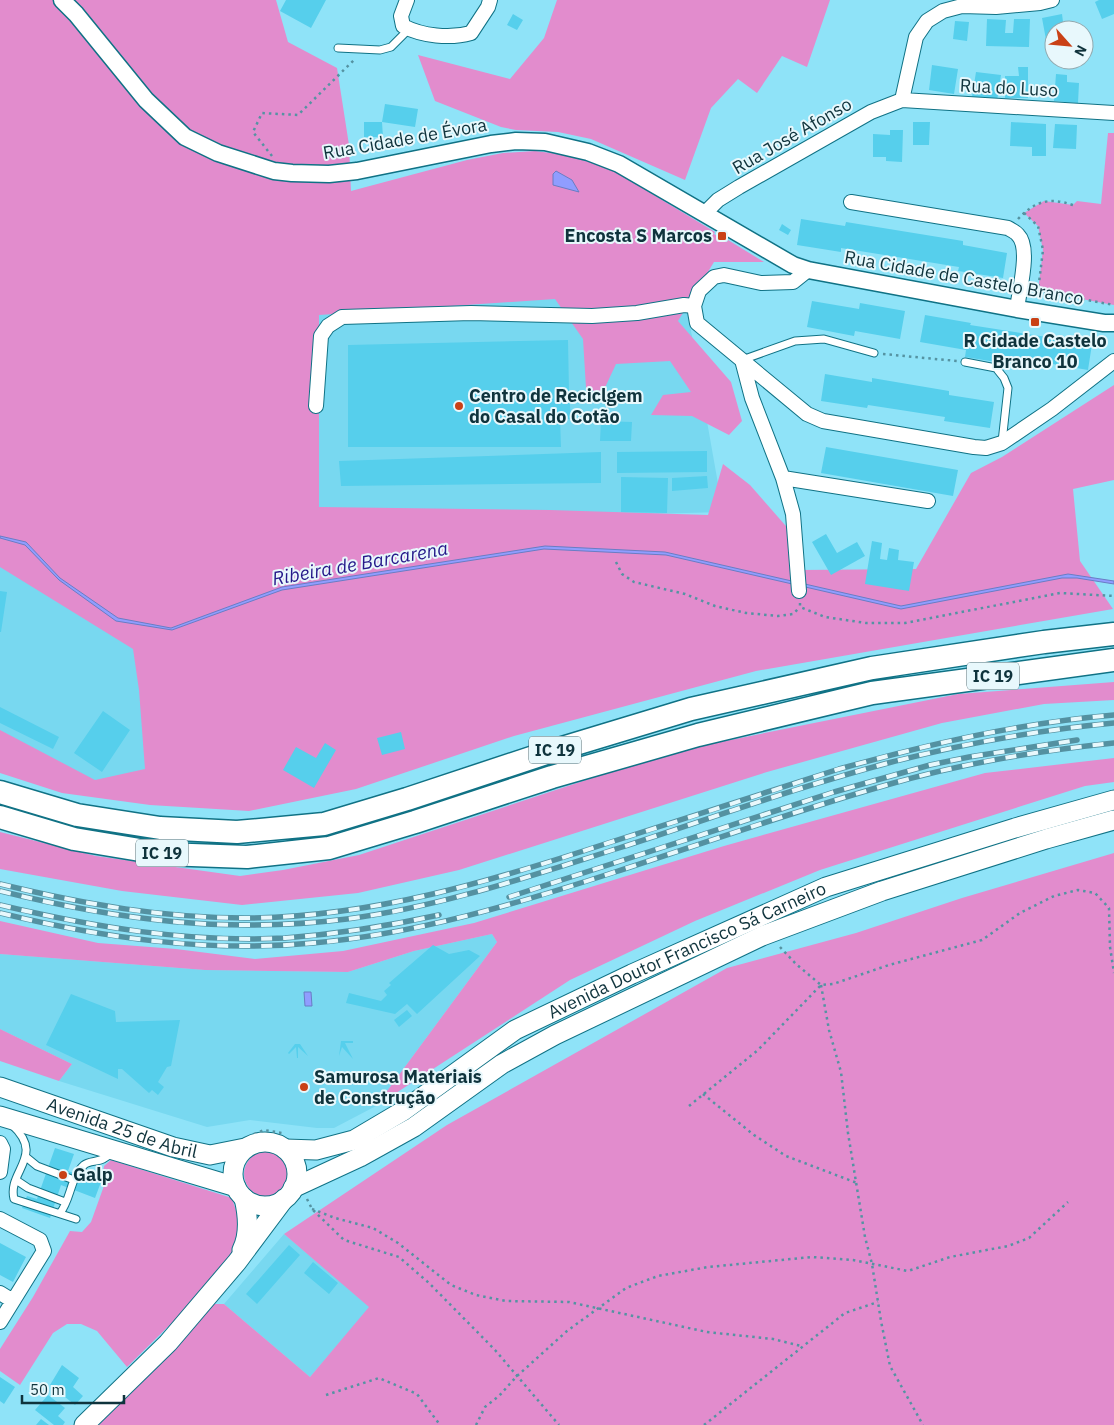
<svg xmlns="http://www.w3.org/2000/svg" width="1114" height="1425" font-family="'IBM Plex Sans',sans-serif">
<rect width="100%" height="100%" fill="#8fe3f8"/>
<path fill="#78d8f0" d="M684,291L723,512L306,523L288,297Z
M0,560L153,649L152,753L135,792L69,787L0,747Z
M492,934L497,942L376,1106L334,1128H317L250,1120L207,1127L59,1081L72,1064L0,1029V954L205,970L348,972L414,951Z
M284,1234L370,1307L310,1377L224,1304Z"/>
<path fill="#e28ccd" d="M0,0H276L288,42L337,68L349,145L351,191L467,160L503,153L535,151L559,154L590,162L611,169L715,232L714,234L727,242L728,240L764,262H714L678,321L731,382L742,421L729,435L692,416L651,415L663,395L691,392L670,361L616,364L602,394L586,388L583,339L555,299L319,315V507L550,510L708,515L723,464L750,485L799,541L800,570L916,569L971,473L1002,457L1114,385V480L1073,489L1080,561L1113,609L756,671L514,736L356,789L249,811L150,805L62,793L0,773V730L95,780L145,769L139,690L133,649L0,567Z
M557,0H830L807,67L782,56L757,93L738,79L711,108L685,180L591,139L558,132L516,130L501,127L435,101L418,55L510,79L544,38Z
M1108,133H1114V305L1038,291L1043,250L1038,226L1024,213L1044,201L1073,205L1077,201L1101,204Z
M1114,682V700L1044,704L942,723L767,772L459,870L358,893L242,905L122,891L0,869V832L96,856L240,876L283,870L359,855L671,752L958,694Z
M1114,758V782L1085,786L820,870L695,921L570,980L376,1106L497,942L492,934L414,951L348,972L205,970L0,954V921L98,943L176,949L255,959L343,951L474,923L724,846L985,773Z
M1114,853V1425H97L213,1304H224L310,1377L369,1307L284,1234L447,1125L727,968L856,933L962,898Z
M0,1029L72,1064L59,1081L0,1061Z
M244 1174a23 23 0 1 1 46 0a23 23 0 1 1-46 0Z
M111,1160L232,1198L239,1220L236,1243L225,1266L185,1310L127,1367L97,1331L81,1324H67L53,1333L20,1385L0,1371V1349L33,1297L70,1231L82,1232L91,1222L105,1183L102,1178L104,1166Z"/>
<path fill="#909dff" stroke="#697dc4" d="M556,171L572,180L579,192L553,185V174Z
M0,536L26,542L60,578L118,618L171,628L282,587L545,546L665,552L901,606L1068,574L1114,581V584L1077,578H1062L901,609L666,555L544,549L282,590L172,630L116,621L59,580L25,545L0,538Z
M304,992H311L312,1006H305Z"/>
<path fill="#56cfec" d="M286,0H326L311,28L280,11Z
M1099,0H1114V14L1102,19L1095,2Z
M513,14L523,20L517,30L507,25Z
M1062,14L1064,30H1054V44L1047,45L1042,18Z
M987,19L1006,20L1005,33H1013L1014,19H1030L1029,47L986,46Z
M955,21L969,22L967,41L953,39Z
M932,65L958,69L954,94L929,90Z
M1018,67H1028V98H1005V76H1019Z
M976,72L1001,75L997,101L972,97Z
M1056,74L1067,75V82L1079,83L1078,103L1054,101Z
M385,104L418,109L415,127L382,122Z
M364,122H382L383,137H364Z
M913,122H930L929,145H913Z
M1011,122L1046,124V156H1032V147L1010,146Z
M1055,124L1077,125L1076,149L1053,148Z
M890,130H903L902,162L886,161V157H873V134L890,135Z
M801,219L845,226L846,222L963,241V245L1007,253L1003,278L958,271L959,267L841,248V252L797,245Z
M782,224L791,230L788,235L779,230Z
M812,301L859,309L860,303L905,311L900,339L855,331L854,336L807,327Z
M925,315L971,323L970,325L1092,344L1088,370L1041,362L1040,369L965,357L966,350L920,342Z
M568,340L569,392L571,419H560L561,447H348V345Z
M825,374L872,382V378L949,391V395L994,402L990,428L944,421L945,417L907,411L868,405L867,408L821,401Z
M601,421L632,422L631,441H600Z
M826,447L958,470L953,496L821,473Z
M707,451V472L617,473V452Z
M601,452V483L341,486L339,461Z
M707,476L708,488L672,491V478Z
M621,477L668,478L667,513L621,512Z
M826,534L837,553L857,542L865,556L831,575L812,542Z
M872,541L882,543L880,559L887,560L889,548L899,550L898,560L914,562L909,591L865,584Z
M0,591L7,592L1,632H0Z
M0,707L59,737L53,749L0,723Z
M103,711L130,730L102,772L74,753Z
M401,732L405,749L382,755L377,738Z
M325,743L336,750L314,788L283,770L296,747L316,758Z
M433,945L449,954L469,950L480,956L417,1014L407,1004L395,1014L346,1003L349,993L381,1001L387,995L384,991L391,985L389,983Z
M71,994L115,1011L116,1022L180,1020L171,1066L167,1067L158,1082L164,1087L158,1095L152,1090L149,1093L122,1069H118V1079L46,1045Z
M407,1010L412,1016L399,1027L394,1020Z
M341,1041H353V1043H345L353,1059L342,1047L339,1056Z
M295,1044H300L308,1056L298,1047V1058H297L296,1047L289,1054L288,1053Z
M55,1148L74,1154L68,1171L101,1182L95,1198L61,1185L50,1218L22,1208L27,1196L37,1199Z
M0,1243L26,1257L13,1282L0,1275Z
M289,1245L300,1255L257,1304L246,1294Z
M313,1262L338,1283L329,1294L304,1273Z
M62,1365L79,1378L73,1387L83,1396L75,1405L50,1385Z
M0,1377L15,1387L4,1404L0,1401Z
M48,1395L65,1408L58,1416L65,1422L63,1425H54L35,1410Z
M41,1419L49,1425H36Z"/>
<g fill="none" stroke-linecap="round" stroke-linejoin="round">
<defs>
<path id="service" d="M338,48L380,50L391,47L409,29
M742,360L795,341L824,339L874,353
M965,362L996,368L1004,378L1008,388L1002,442
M12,1125C46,1156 7,1171 14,1199L76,1219
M26,1157L37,1166L74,1180
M16,1180L28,1188L65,1202
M60,1213C71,1200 70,1177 84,1165C88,1161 97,1162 103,1159C106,1157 109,1155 113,1153"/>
<path id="minor" d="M407,0L401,16L403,26C422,36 450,39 471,33L488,7L490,0
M902,100L916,37L927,21L943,11L962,6L996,7L1040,3L1052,0
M851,202L1008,228C1011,230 1016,232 1018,235C1031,248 1019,291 1017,309
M705,213L718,200L739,187L871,112L902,100L1114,113
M808,270L793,282L761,283L724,275L714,277L699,291L694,306L697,323L807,414L823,421L974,447L986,448L1002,443L1052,409L1114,361
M742,360L752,398L783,478L793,514L799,591
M316,406L321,336L328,326L342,317L471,313L592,316L637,313L684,305L694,306
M783,478L928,501
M0,1143L3,1149L0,1172
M0,1219L40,1240L44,1251L0,1322
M0,1293L13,1301"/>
<path id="tertiary" d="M62,0L76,14L146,100L185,137L218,153L274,171L292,173L329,174L357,171L491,144L516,141L545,142L588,152L619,164L793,265L808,270L1017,309L1104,323H1114"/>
<g id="secondary">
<path id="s1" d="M0,1087L173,1147L210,1155L245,1148"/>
<path d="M0,1116L236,1187"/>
<circle cx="265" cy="1174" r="32"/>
<path id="s2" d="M285,1149L316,1150L354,1140L403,1111L515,1030L632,974L826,887L1015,828L1114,800"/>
<path d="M293,1188L360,1157L414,1127L502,1064L555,1035L762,936L882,891L1046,839L1114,820"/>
<path d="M242,1250C250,1234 248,1215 244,1198"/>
<path d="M84,1425L168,1343L237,1262L284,1199"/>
</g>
<path id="trunk" d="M0,792L77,815L160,828L237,832L324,824L407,799L549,752L691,709L872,668L1044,642L1114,634
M0,817L74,839L164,854L247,857L329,848L415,822L552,777L698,735L872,693L1114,660"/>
</defs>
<use href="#service" stroke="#107285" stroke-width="9"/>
<use href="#minor" stroke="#107285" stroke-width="16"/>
<use href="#tertiary" stroke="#107285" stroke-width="19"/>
<use href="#secondary" stroke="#107285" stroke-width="21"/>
<use href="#trunk" stroke="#107285" stroke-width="25"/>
<path stroke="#5593a2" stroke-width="2.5" stroke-dasharray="2.5 4" stroke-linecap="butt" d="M272,156L253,132L262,113L298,115L355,59
M1024,213L1038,226L1043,250L1038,291L1114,305
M1018,219C1035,201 1049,197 1073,205
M883,354L957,361
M616,562L622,574L634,582L685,594L715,606L746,613L778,616L793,614L800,607
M800,603V607L825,617L866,623H905L1060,593L1114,596
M780,947L796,964L821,985L833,984L889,965L982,940L1020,913L1054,896L1078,890L1095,893L1109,908L1110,947L1114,973
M821,985L829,1030L841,1072L848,1133L865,1237L872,1264L881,1321L890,1366L923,1425
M703,1094L754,1135L786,1156L857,1183
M689,1106L758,1050L821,985
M254,1134L264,1130L282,1133
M307,1199L312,1209L344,1240L399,1257L429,1283L495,1350L559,1425
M312,1209L335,1218L373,1228L398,1243L451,1285L476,1295L506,1301L569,1302L707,1332L773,1339L801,1346
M326,1395L379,1378L417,1394L440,1425
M476,1425L485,1407L499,1396L516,1377L567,1331L626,1288L658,1276L708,1267L812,1257L853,1260L908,1271L950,1257L1008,1246L1029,1238L1068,1202
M704,1425L845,1313L878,1302"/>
<use href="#service" stroke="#fff" stroke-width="7"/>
<use href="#minor" stroke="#fff" stroke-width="14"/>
<use href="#tertiary" stroke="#fff" stroke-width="16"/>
<use href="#secondary" stroke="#fff" stroke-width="19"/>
<use href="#trunk" stroke="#fff" stroke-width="22"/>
<defs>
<path id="rail" d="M0,884C83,904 167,919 253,918C375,916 492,881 608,843C685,819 762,794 839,769C929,744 1020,723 1114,715
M0,891C117,920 227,934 347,919C440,907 530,876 619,848C709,819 797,787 888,763C962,744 1038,730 1114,723
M509,897L834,792L930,765L969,757L1077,740
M0,905C93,927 189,943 285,938C337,934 388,926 439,915
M0,913C103,938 208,953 313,943C416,934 516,904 615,872C704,843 792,812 883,786C958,764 1036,751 1114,743"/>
</defs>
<use href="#rail" stroke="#5491a1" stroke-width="5.5"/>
<use href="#rail" stroke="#e8f8fc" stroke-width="4" stroke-dasharray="11" stroke-linecap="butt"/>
</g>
<g fill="#c94116" stroke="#e8f8fc" stroke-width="2">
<rect x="717" y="231" width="10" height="10" rx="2.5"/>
<rect x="1030" y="317" width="10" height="10" rx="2.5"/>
<circle cx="459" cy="406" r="5"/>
<circle cx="304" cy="1087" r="5"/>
<circle cx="63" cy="1175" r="5"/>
</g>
<g text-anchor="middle" stroke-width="4" stroke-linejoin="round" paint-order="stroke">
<g fill="#e8f8fc" stroke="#506e76" stroke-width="1">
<rect x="967" y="662.5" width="52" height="27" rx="4"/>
<rect x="529" y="736.5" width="52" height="27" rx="4"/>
<rect x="136" y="839.5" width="52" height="27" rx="4"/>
</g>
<g font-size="16" font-weight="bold" fill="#0f333c">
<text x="993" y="682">IC 19</text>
<text x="555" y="756">IC 19</text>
<text x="162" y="859">IC 19</text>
</g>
<g font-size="18" fill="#0f333c" stroke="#e8f8fc">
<text transform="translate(1009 88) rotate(3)" y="6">Rua do Luso</text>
<text transform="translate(792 136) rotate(-30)" y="6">Rua José Afonso</text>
<text transform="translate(405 139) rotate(-10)" y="6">Rua Cidade de Évora</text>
<text transform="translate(964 278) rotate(10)" y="6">Rua Cidade de Castelo Branco</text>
<text dy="6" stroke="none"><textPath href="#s2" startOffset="455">Avenida Doutor Francisco Sá Carneiro</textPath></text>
<text dy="6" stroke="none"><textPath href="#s1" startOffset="129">Avenida 25 de Abril</textPath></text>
</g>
<g font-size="18" font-weight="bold" fill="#0f333c" stroke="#e8f8fc" text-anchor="start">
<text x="712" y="242" text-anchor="end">Encosta S Marcos</text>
<text x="1035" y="347" text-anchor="middle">R Cidade Castelo<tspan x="1035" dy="21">Branco 10</tspan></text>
<text x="469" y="402">Centro de Reciclgem<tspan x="469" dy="21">do Casal do Cotão</tspan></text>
<text x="314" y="1083">Samurosa Materiais<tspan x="314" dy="21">de Construção</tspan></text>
<text x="73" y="1181">Galp</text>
</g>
<g font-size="19" font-style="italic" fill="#26198a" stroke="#e8f8fc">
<text transform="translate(360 563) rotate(-10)" y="7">Ribeira de Barcarena</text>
</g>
</g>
<g transform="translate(1069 45) rotate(117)"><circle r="24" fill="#e8f8fc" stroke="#91a9af"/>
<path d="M0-4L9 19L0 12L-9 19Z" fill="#c94116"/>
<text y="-8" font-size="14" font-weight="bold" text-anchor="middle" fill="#0f333c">N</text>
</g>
<path d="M22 1395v8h102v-8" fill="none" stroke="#0f333c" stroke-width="2.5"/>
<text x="30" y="1395" font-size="15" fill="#0f333c" stroke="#e8f8fc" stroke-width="4" paint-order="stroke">50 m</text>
</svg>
